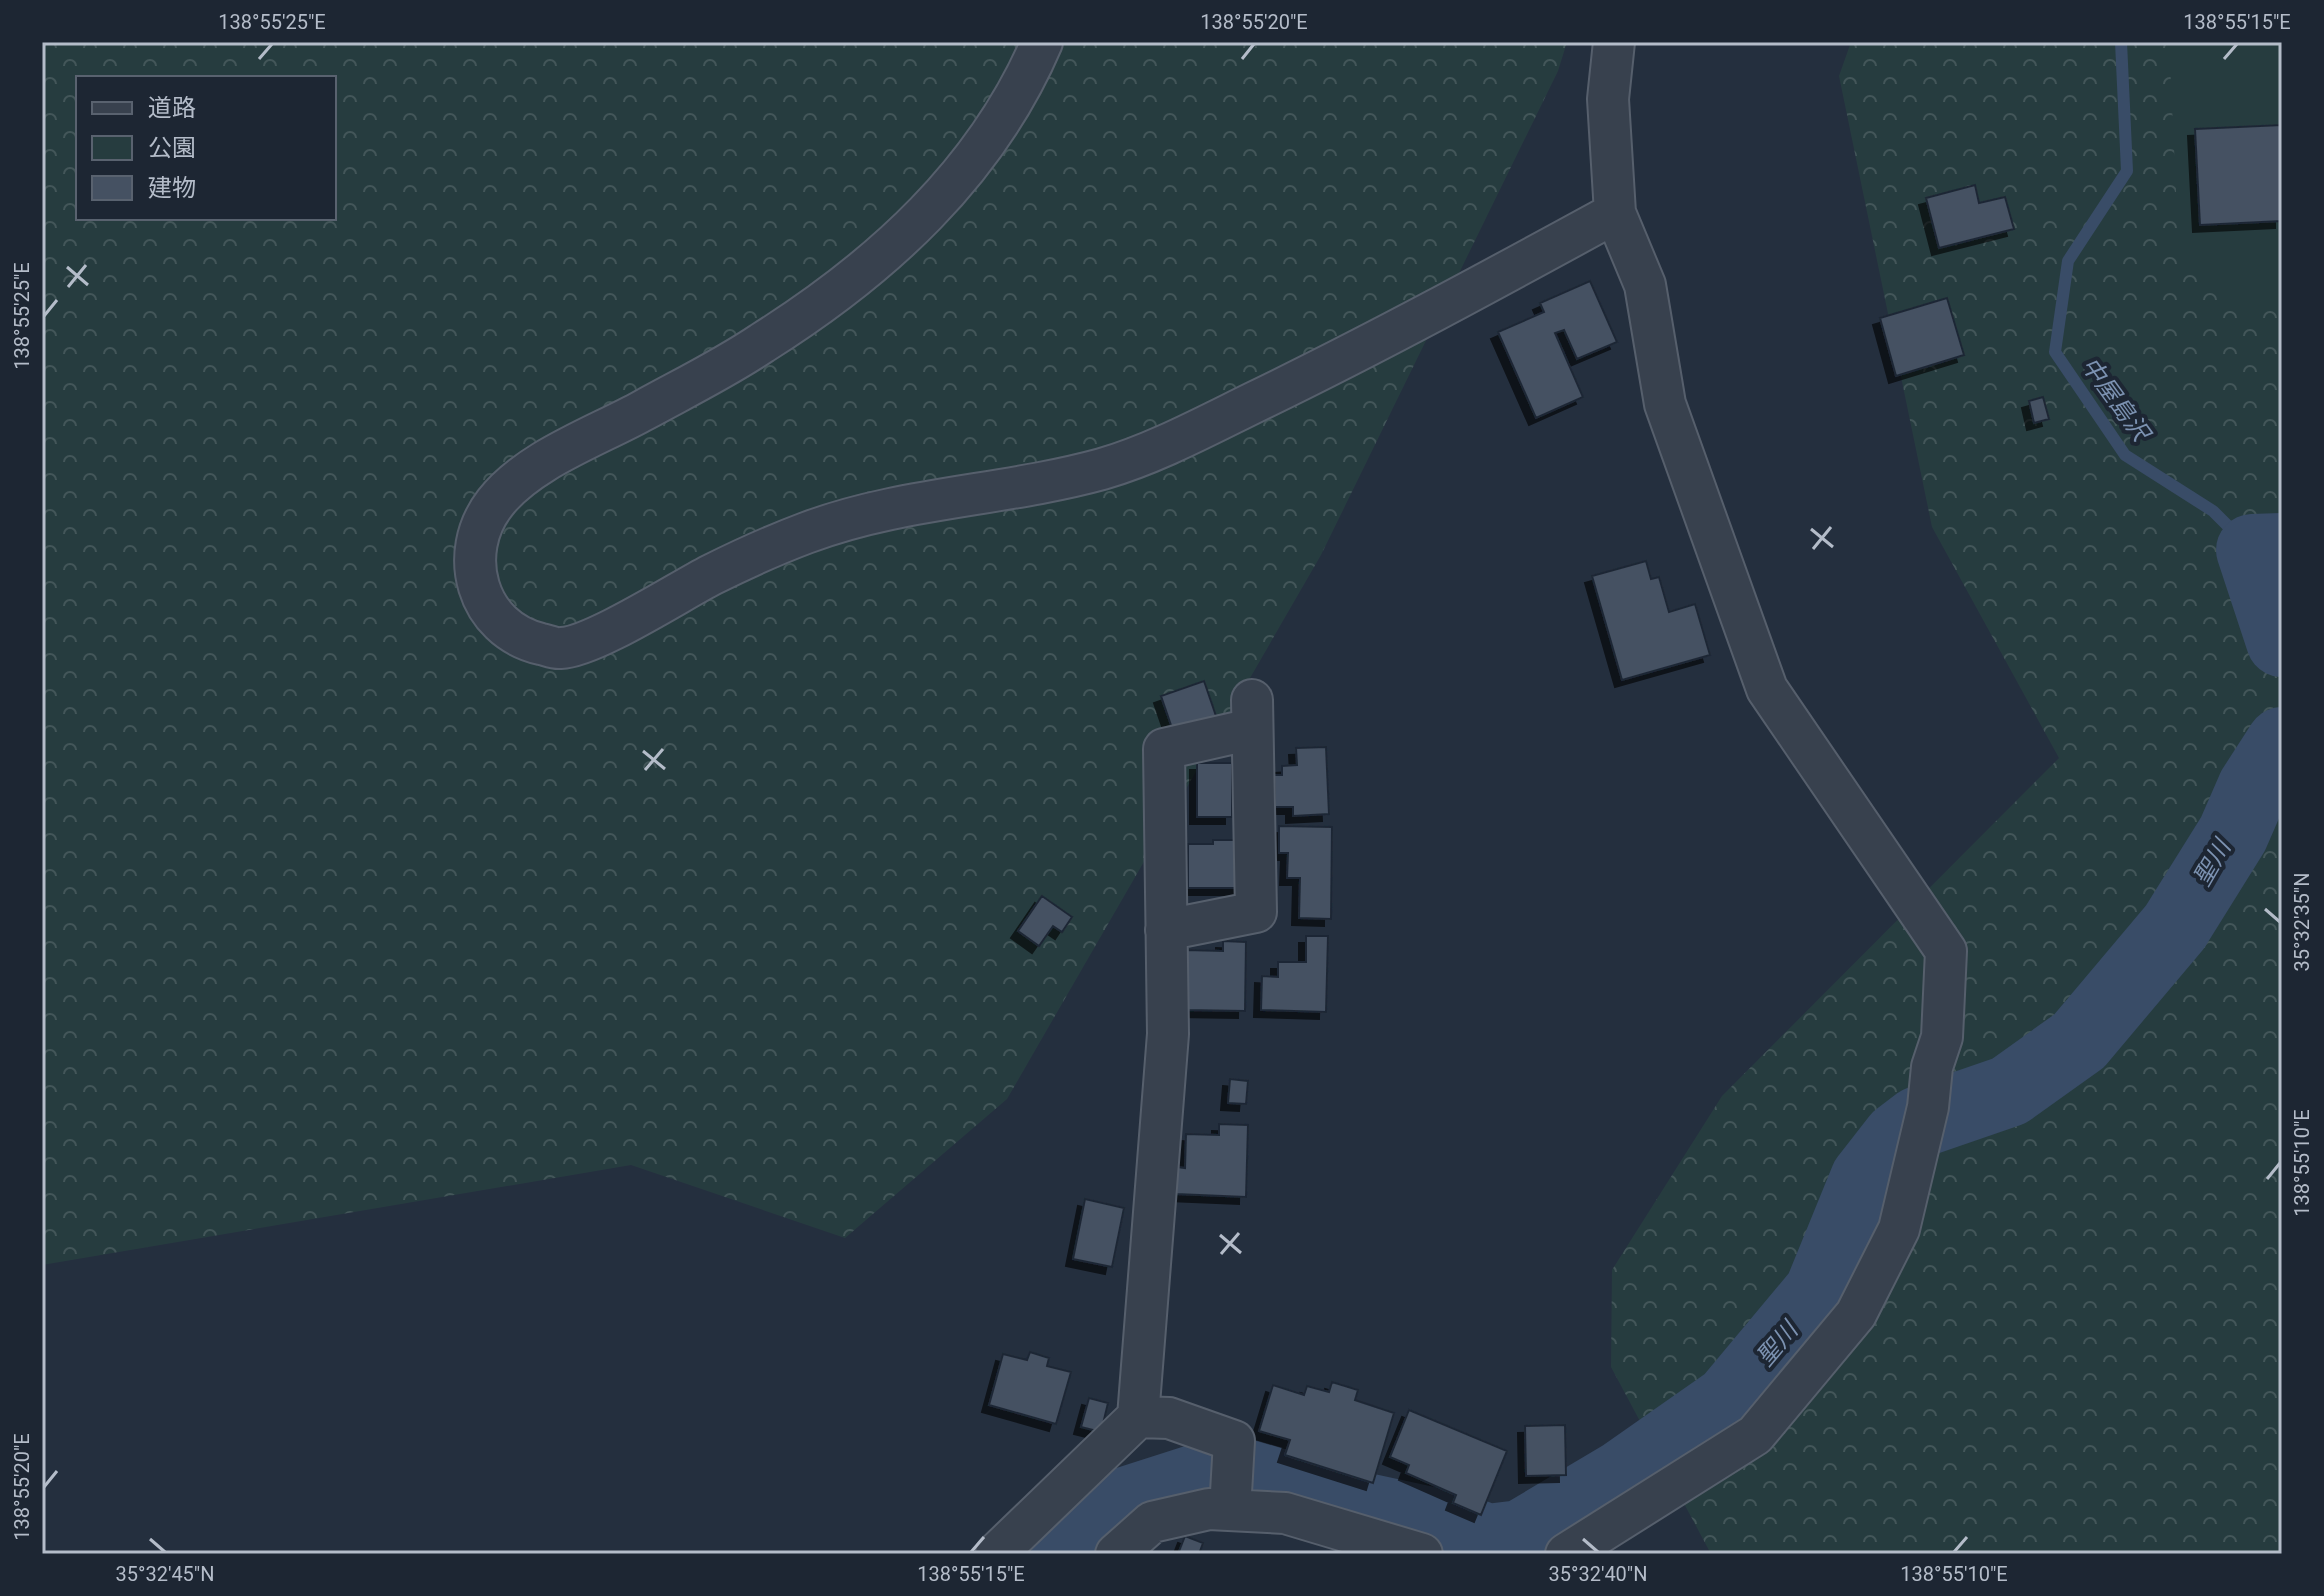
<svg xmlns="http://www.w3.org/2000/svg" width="2324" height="1596" font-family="Roboto,'Noto Sans JP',sans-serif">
<defs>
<pattern id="forest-crowns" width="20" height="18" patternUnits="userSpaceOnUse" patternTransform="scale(2)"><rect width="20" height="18" fill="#263c3f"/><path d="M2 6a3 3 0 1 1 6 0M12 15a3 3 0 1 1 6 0" fill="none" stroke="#435659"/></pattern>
<filter id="shadow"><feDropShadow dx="-7" dy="7" stdDeviation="0" flood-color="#0009"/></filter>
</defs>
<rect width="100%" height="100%" fill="#242f3e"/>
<path fill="#263c3f" d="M2085,42H2282V352L2129,322Z"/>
<path fill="url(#forest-crowns)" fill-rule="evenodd" d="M42,42H1567L1558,71L1321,555L1007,1099L845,1238L631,1165L42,1265ZM78,78H334V218H78Z
M1851,42H2169L2179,254L2251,306L2282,290V1554H1711L1611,1367L1612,1270L1722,1096L2059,758L1932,527L1839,76Z"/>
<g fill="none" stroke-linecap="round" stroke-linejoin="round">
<path stroke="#394c67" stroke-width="12" d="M2121,42L2127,171L2068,261L2055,352L2125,455L2213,511L2252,550"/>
<path stroke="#394c67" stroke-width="72" d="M2282,549L2252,550L2282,641
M1067,1554L1125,1503L1228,1470L1347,1505L1458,1529L1488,1540L1521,1536L1622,1476L1729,1401L1820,1292L1866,1179L1898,1138L1919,1122L2009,1091L2079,1041L2175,927L2233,834L2253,788L2282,743"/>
</g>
<path fill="#455162" stroke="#1f2835" stroke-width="2" filter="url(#shadow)" d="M2282,125V221L2200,225L2195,129Z
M1975,185L1979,203L2005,197L2014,229L1939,248L1926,198Z
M1590,281L1617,342L1577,359L1564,330L1555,333L1583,397L1536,418L1498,332L1544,312L1540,303Z
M1947,298L1964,355L1896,376L1880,318Z
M2043,397L2049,419L2034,423L2029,401Z
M1646,561L1651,579L1659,577L1669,612L1695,604L1710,655L1622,680L1592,576Z
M1204,681L1216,716L1173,731L1161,696Z
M1326,747L1329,814L1293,816V807H1275L1274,775H1282V766L1297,765L1296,748Z
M1197,763H1232V817H1197Z
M1279,826L1332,827L1331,919L1299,918L1300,878H1287L1288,853H1279Z
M1213,840H1241L1242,888H1188V844H1213Z
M1042,896L1072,917L1062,932L1053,926L1039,946L1018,931Z
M1306,936H1328L1326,1012L1261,1010L1262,976L1278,977V962H1306Z
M1223,941L1246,942L1245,1011L1185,1010L1186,950L1223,951Z
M1230,1079L1248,1081L1246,1104L1228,1103Z
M1219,1124L1248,1125L1246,1197L1176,1194L1177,1167L1185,1168L1186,1134L1219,1135Z
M1085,1199L1124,1208L1112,1267L1073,1259Z
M1030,1352L1049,1358L1047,1366L1071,1372L1056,1424L989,1405L1003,1354L1027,1360Z
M1332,1382L1358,1390L1355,1400L1394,1413L1373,1483L1285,1455L1290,1440L1259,1431L1273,1385L1304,1395L1307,1386L1329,1392Z
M1089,1398L1108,1403L1101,1432L1081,1427Z
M1409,1410L1507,1451L1481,1515L1453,1503L1456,1495L1406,1473L1409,1465L1390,1457Z
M1565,1425L1566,1475L1526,1476L1525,1426Z
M1185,1536L1203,1543L1199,1554H1178Z"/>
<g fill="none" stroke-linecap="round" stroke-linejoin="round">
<defs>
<path id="minor" d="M1042,42C986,173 881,268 762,343C725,368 684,388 644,410C597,436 528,460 495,503C456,553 476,629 541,644C547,645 554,649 561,648C593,647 678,592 711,575C741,560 774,545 806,533C901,497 1004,496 1102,469C1154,454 1206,426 1255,402C1377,343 1496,278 1615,213
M1166,930L1256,912L1252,700
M1138,1417L1169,1418L1234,1441L1230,1510
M996,1554L1138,1417L1168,1034L1164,749L1252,729
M1116,1554L1152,1522L1209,1509L1285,1513L1422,1554
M1566,1554L1755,1435L1856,1314L1899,1229L1928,1107L1932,1067L1942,1037L1946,951L1767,689L1665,404L1645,285L1615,213L1608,99L1614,42"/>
</defs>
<use href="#minor" stroke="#565f6c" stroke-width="44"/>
<use href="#minor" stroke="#38414e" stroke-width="40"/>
</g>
<path fill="none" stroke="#b4bcc9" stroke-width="3" d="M259,59L272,44M1242,59L1254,44M2224,59L2237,44M67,267L88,285M68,287L86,265M44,316L57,300M1811,529L1833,547M1813,549L1831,527M643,751L665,769M645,770L663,749M2265,909L2280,922M2267,1179L2280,1163M1220,1235L1241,1253M1221,1254L1239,1233M44,1487L57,1471M150,1539L165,1552M1583,1539L1598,1552M971,1552L984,1537M1954,1552L1967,1537"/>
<g text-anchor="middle" stroke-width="8" stroke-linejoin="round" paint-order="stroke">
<g font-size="24" font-style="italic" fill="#7c92b1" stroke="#1d2633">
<text transform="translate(2115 399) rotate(54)" y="8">中屋島沢</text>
<text transform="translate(2212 863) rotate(-60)" y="8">聖川</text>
<text transform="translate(1777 1344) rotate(-50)" y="8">聖川</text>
</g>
</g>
<rect width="2324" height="1596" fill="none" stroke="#1d2633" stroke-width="88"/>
<rect x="76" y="76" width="260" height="144" fill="#1d2633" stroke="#59626f" stroke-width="2"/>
<rect x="92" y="102" width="40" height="12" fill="#38414e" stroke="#59626f" stroke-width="2"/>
<text x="148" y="116" font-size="24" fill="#b4bcc9">道路</text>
<rect x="92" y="136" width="40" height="24" fill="#263c3f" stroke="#59626f" stroke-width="2"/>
<text x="148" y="156" font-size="24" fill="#b4bcc9">公園</text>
<rect x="92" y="176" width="40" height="24" fill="#455162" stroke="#59626f" stroke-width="2"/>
<text x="148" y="196" font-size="24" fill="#b4bcc9">建物</text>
<rect x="44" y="44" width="2236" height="1508" fill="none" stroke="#b4bcc9" stroke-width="3"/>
<g font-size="20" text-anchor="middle" fill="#b4bcc9">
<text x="272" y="29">138°55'25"E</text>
<text x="1254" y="29">138°55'20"E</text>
<text x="2237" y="29">138°55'15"E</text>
<text transform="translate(22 316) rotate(-90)" y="7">138°55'25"E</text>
<text transform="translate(2302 922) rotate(-90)" y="7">35°32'35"N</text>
<text transform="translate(2302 1163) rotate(-90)" y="7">138°55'10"E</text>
<text transform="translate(22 1487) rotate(-90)" y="7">138°55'20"E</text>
<text x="165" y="1581">35°32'45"N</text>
<text x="971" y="1581">138°55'15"E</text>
<text x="1598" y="1581">35°32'40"N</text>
<text x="1954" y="1581">138°55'10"E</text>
</g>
</svg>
